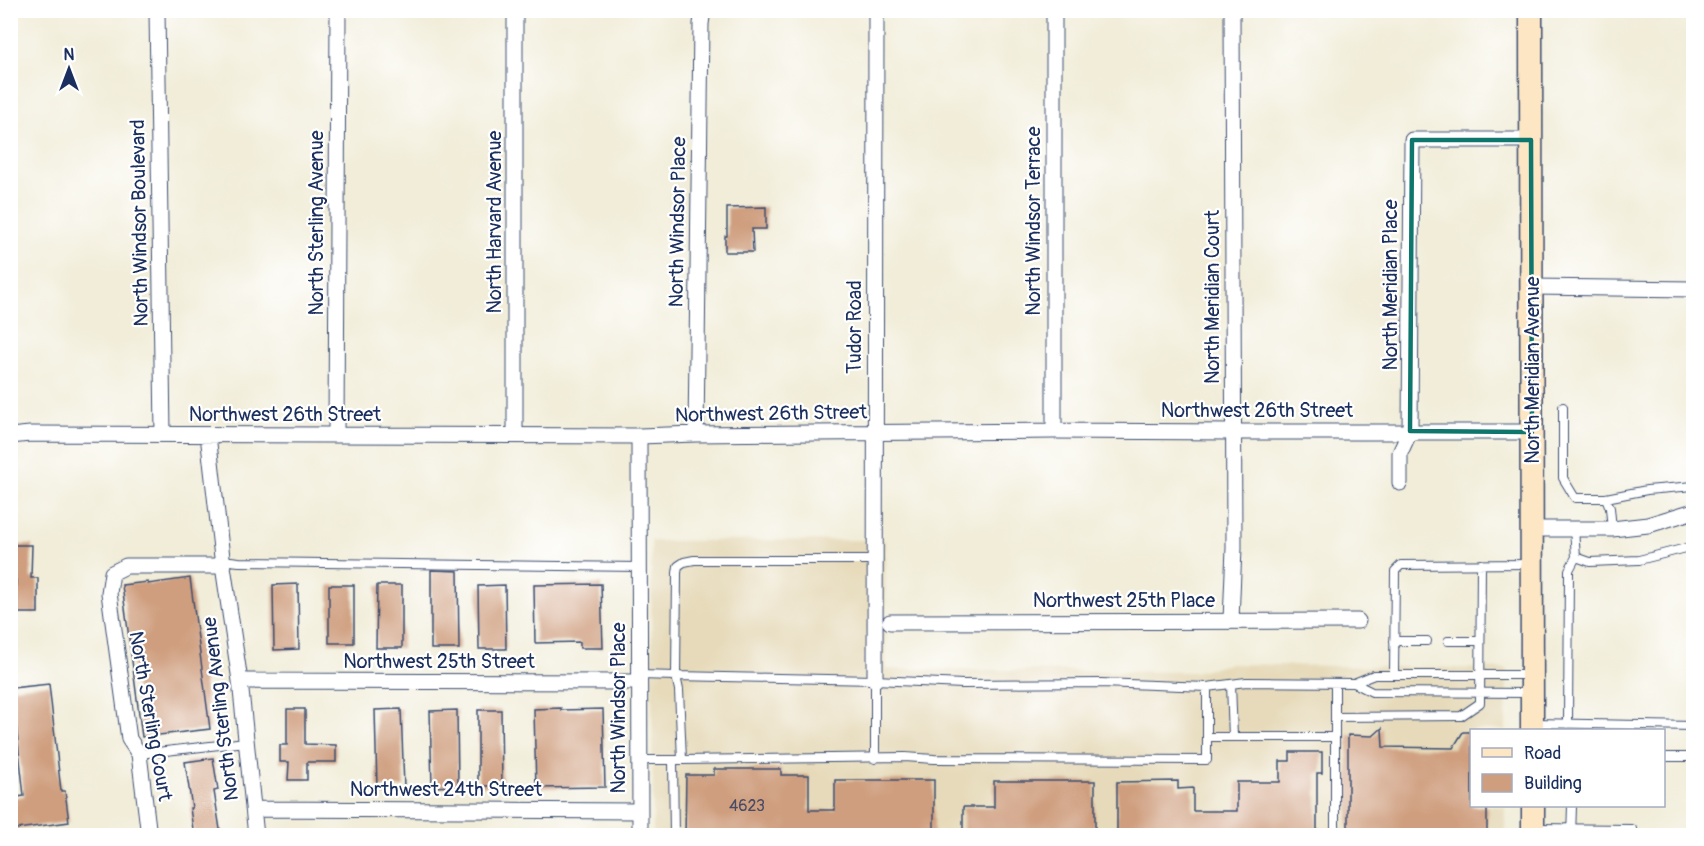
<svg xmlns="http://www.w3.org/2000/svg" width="1704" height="846" font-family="Pangolin,sans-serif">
<rect width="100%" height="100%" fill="#fff"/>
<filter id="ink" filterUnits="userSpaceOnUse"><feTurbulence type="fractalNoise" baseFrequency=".0167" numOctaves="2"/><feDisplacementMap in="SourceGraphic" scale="12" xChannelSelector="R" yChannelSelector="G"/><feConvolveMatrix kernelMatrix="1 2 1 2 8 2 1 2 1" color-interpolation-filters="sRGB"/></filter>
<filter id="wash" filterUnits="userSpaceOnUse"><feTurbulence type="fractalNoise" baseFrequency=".008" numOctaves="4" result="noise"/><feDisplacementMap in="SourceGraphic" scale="24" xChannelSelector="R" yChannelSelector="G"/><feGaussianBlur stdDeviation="1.35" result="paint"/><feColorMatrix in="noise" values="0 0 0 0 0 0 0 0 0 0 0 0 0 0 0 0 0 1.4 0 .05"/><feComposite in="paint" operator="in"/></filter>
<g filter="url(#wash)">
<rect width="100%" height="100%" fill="#f1edd9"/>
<path fill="#e6daba" d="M885,540L886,669L1194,672L1229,664L1507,669L1506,730H1472V806H1505V835H653L651,541Z"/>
<g id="blocks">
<path fill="#cf9e7e" d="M766,207V229H752L753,252H725V236H727V208Z
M14,545H32L31,578H38V613H16V580H14Z
M431,570L458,571L459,649H431Z
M190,578L210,729L142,737L122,585L148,582V584Z
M298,584L299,649L274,650L273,585Z
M601,584L603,648H580V642L535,643L534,585Z
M329,585H354V643H329Z
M377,585H402V648H376Z
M505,585L506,649H479L478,586Z
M49,684L61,791H65L69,822L10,830V798L24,796L12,688Z
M561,708V710L603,709L605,787L536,788L534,709Z
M287,709H305V744L336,745V762H307V780H288L289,762H280V745H287Z
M401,709L404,787L377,788L375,710Z
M457,710L458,786L432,787L430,711Z
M478,710H501L502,786H478Z
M1382,728L1383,747L1453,748L1463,732H1472V806H1487V836H1348V735L1373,736Z
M1290,752H1322V773H1317V836H1117V782L1178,781V789L1193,788V811H1237V782H1280V761H1290Z
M213,758L218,790L214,791L221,836H194L190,808H192L185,762Z
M714,769H781V775H809V810H835V780H934V836H685L686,775H714Z
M994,781H1095V836H963V807H994Z"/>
</g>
</g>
<g filter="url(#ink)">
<use href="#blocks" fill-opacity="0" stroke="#3b4c70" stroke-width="1.5"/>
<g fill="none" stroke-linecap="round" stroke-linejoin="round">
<defs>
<path id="lane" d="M1563,407V478L1575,498H1606L1647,490L1694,486
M1606,498L1610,508L1612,529
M1576,557L1590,562L1639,560L1694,546
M222,560L239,562L639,567
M874,560H694L684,562L678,566L677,573L676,676L875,680L963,684L1101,683L1207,687L1246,682L1354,683
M1394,641H1427
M1448,641H1480
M639,675L676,676L679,690L682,760H673
M1394,675L1395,571L1401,565L1531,564
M1335,683V836
M1231,684L1233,737
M1528,693L1372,692L1354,683L1374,675H1531
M1335,717L1461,716L1480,703L1481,564
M1534,723L1694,726
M1568,724L1569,570L1576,557L1574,529
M1207,737H1335
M139,754L246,742
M1664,757H1694
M875,759V680
M639,760H673L674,836
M682,760L905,757L934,759L1207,760V687
M1534,828L1632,829V836
M1571,836L1572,806"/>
<path id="street" d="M157,10L163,434
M1054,10V431
M1531,287L1694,289
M515,434V10
M696,434L701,24L703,10
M208,435L223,566L240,681L256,836
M336,435L338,10
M10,436L30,434L639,436L696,434L1054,431L1233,432H1532
M639,436L640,836
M1400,483V453L1410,431L1412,140H1531
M1532,529H1612L1648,525L1694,511
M1231,620L1234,548L1232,10
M890,622L1358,621
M875,680L876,10
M240,681L639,682
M253,809L640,811
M149,836L139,754L129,739L109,593L112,573L126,566H223"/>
<path id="secondary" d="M1531,10L1532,730
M1533,836V806"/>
</defs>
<use href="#lane" stroke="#3b4c70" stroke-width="10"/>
<use href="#street" stroke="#3b4c70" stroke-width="17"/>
<use href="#secondary" stroke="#3b4c70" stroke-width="25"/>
<use href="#lane" stroke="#fff" stroke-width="8"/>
<use href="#street" stroke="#fff" stroke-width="15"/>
<use href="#secondary" stroke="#fce6c4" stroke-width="22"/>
</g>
</g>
<path fill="none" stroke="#0f766e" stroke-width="4.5" stroke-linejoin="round" d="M1412,140H1531L1532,432L1410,431Z"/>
<g text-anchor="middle" stroke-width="4.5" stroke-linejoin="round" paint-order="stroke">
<g font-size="16" fill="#484b66">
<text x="747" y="811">4623</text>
</g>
<g font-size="20" fill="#1b2f5e" stroke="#fff">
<text transform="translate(1033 221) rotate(-90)" y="7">North Windsor Terrace</text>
<text transform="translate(494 222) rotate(-90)" y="7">North Harvard Avenue</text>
<text transform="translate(677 222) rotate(-89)" y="7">North Windsor Place</text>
<text transform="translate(139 223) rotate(-91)" y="7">North Windsor Boulevard</text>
<text transform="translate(316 223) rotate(-90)" y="7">North Sterling Avenue</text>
<text transform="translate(1390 285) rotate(-90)" y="7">North Meridian Place</text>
<text transform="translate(1212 297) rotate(-90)" y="7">North Meridian Court</text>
<text transform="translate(854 327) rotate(-90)" y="7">Tudor Road</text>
<text transform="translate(1532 370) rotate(-90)" y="7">North Meridian Avenue</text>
<text x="1257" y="417">Northwest 26th Street</text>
<text transform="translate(771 413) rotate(-1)" y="7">Northwest 26th Street</text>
<text x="285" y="421">Northwest 26th Street</text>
<text x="1124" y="607">Northwest 25th Place</text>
<text x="439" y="668">Northwest 25th Street</text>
<text transform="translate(618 708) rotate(-90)" y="7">North Windsor Place</text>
<text transform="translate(220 709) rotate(-97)" y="7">North Sterling Avenue</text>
<text transform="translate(151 716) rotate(80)" y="7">North Sterling Court</text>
<text x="446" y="796">Northwest 24th Street</text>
</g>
</g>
<rect width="1704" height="846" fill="none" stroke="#fff" stroke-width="36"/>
<rect x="1470" y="729" width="195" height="78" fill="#ffffff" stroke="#a4acbf" stroke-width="1.5"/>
<rect x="1482" y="748" width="30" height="9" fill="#fce6c4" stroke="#a4acbf" stroke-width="1.5"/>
<text x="1524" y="759" font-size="18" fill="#1b2f5e">Road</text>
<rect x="1482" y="774" width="30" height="18" fill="#cf9e7e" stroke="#a4acbf" stroke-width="1.5"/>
<text x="1524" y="789" font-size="18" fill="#1b2f5e">Building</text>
<g transform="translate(69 69)" stroke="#ffffff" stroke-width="4.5" paint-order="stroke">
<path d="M0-4.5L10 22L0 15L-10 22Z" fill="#1b2f5e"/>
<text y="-9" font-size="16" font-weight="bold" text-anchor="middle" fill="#1b2f5e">N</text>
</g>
</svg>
